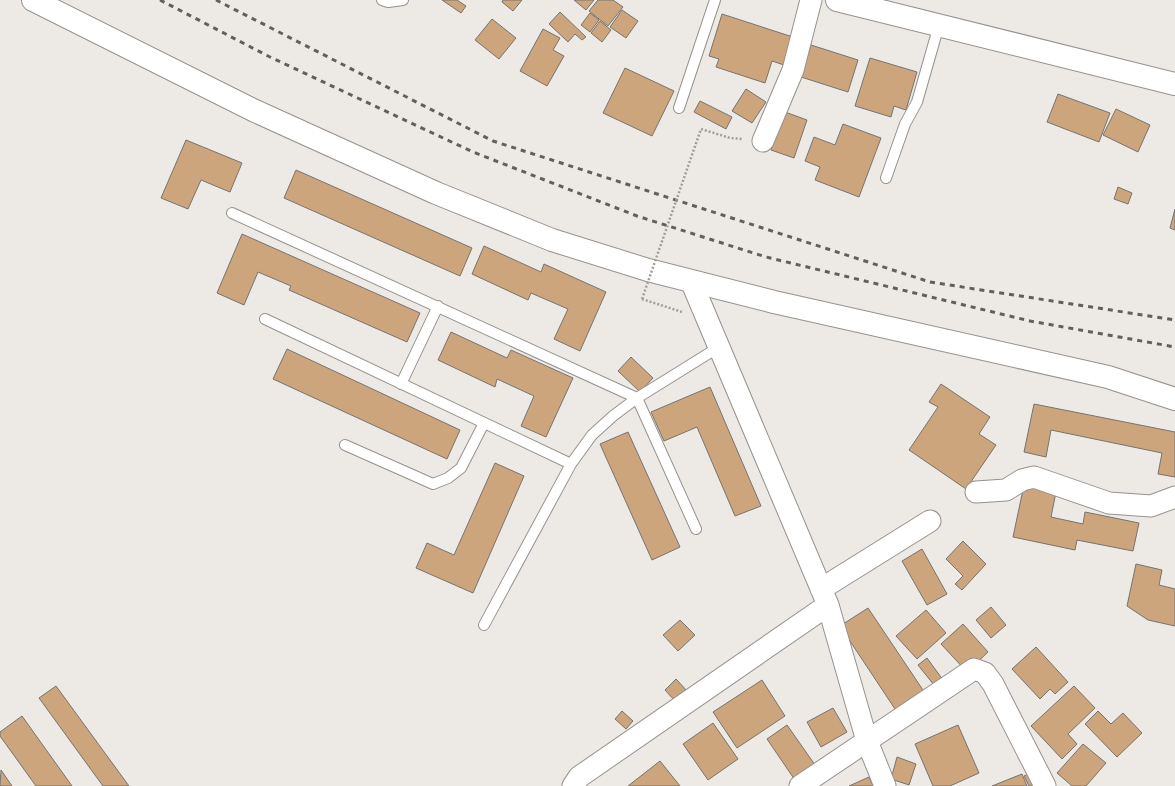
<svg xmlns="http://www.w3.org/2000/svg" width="1175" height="786" font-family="'Sofia Sans Condensed',sans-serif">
<rect width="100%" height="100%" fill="#ede9e4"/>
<path fill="#cda57d" stroke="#77736f" d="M442,0H457L466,6L461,13Z
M503,0H522L513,11L502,2Z
M574,0H594L586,10Z
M598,0H613L623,7L608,26L589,11Z
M622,10L638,21L626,38L610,27Z
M560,12L586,37L582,40L575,34L568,42L549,24Z
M590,13L599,20L590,32L581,25Z
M722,14L799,39L790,67L772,61L765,83L716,67L719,59L709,56Z
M492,19L516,38L499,59L475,40Z
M600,21L611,30L602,42L591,33Z
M543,29L560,38L553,50L564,56L547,86L520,71Z
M811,45L858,60L848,92L801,77Z
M870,58L917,72L906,110L894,106L891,117L855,106Z
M625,68L674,91L652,136L603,113Z
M746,89L766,102L752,123L732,111Z
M1058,94L1110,113L1099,142L1047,122Z
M700,101L732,117L726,129L694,112Z
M1116,109L1150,125L1138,152L1103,135Z
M785,112L807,120L794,158L771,150Z
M843,124L881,138L859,197L815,180L820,167L805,161L814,137L835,145Z
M186,140L242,163L230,192L201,180L188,209L161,198Z
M296,170L472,248L460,276L284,198Z
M1118,187L1132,193L1128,204L1114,199Z
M1175,209V230L1170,228Z
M242,234L420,313L407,342L289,290L291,286L258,272L244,305L217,293Z
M484,246L541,272L544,264L606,292L580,351L554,339L568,309L531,293L528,300L472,274Z
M451,332L507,358L511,350L573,378L546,437L521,426L534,396L497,379L495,387L438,360Z
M287,349L460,430L447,459L273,379Z
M631,357L653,378L640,392L618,371Z
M941,384L990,417L979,434L996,445L966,489L909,450L938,407L929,402Z
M710,387L761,506L735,516L697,427L664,441L651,412Z
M1034,404L1175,432V477L1158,474L1162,453L1051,430L1046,457L1024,452Z
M628,432L680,547L652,560L600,444Z
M495,463L524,476L473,593L416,568L427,543L454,555Z
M1024,485L1056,492L1051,517L1083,524L1085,512L1139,523L1133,551L1077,540L1075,550L1013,537Z
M963,541L986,564L962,590L955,584L963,576L946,559Z
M922,549L947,594L927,605L902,561Z
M1136,564L1162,570L1159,585L1175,589V626L1148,620L1127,606Z
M991,607L1006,625L991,638L976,620Z
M868,608L925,693L897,712L840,626Z
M926,610L946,633L917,659L896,636Z
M680,620L695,635L678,651L663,635Z
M963,624L988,652L967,672L941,644Z
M1036,647L1068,682L1055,694L1050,689L1040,699L1012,669Z
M927,658L946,684L938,690L918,665Z
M676,679L687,691L676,702L665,690Z
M762,680L785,716L737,748L713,712Z
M56,686L129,786H103L39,698Z
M1074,686L1095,708L1068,734L1077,744L1062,759L1031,726Z
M833,708L847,732L821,747L807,722Z
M622,711L633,721L626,729L615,719Z
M1098,711L1111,724L1123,713L1142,733L1117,757L1085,724Z
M22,716L72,786H36L0,736V732Z
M713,723L738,759L708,780L683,744Z
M787,725L820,772L799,786L767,739Z
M958,725L979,773L950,786H933L915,744Z
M1083,744L1106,763L1086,786H1072L1057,773Z
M897,757L916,764L909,785L891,779Z
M660,761L680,786H628Z
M1,770L12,786H0Z
M1032,772L1039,786H1029L1024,776Z
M1022,774L1027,786H992Z
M869,777L873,786H849Z"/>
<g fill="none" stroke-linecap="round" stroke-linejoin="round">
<defs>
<path id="service" d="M382,0L388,2L403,0
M679,108L715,0
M886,178L905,124L917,102L939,25
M232,213L637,398L696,529
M265,319L571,464
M401,384L438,306
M345,445L433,484L448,478L461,468L484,423
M484,625L571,464L592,435L613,416L637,398L719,347"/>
<path id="minor" d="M763,141L793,70L811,0
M976,492L1006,490L1022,480L1034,477L1109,503L1151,506L1175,497
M821,589L930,521
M828,605L867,741L885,786
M573,786L579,777L828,605L691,281
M800,786L974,669L985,673L993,684L1045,786"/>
<path id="tertiary" d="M33,0L253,110L436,193L552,240L648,270L774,302L1108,377L1175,399"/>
<path id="primary" d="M837,0L1175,84"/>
</defs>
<use href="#service" stroke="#96928e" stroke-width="12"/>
<use href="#minor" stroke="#96928e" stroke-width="23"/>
<use href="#tertiary" stroke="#96928e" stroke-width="24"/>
<use href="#primary" stroke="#96928e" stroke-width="24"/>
<path stroke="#a19e9a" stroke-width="2.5" stroke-dasharray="2 2" stroke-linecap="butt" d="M701,129L730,138L743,139
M642,299L682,312"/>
<use href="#service" stroke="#fff" stroke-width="10"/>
<use href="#minor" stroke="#fff" stroke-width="21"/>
<use href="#tertiary" stroke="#fff" stroke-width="22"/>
<use href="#primary" stroke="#fff" stroke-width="22"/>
<path stroke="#62605d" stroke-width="3" stroke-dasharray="5 5" stroke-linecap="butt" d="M160,0L270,57L473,152L637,216L766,257L1030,321L1175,347
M216,0L493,141L930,282L1175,320"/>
<path stroke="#a19e9a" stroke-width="2.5" stroke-dasharray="2 2" stroke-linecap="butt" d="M642,299L701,129"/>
</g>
</svg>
